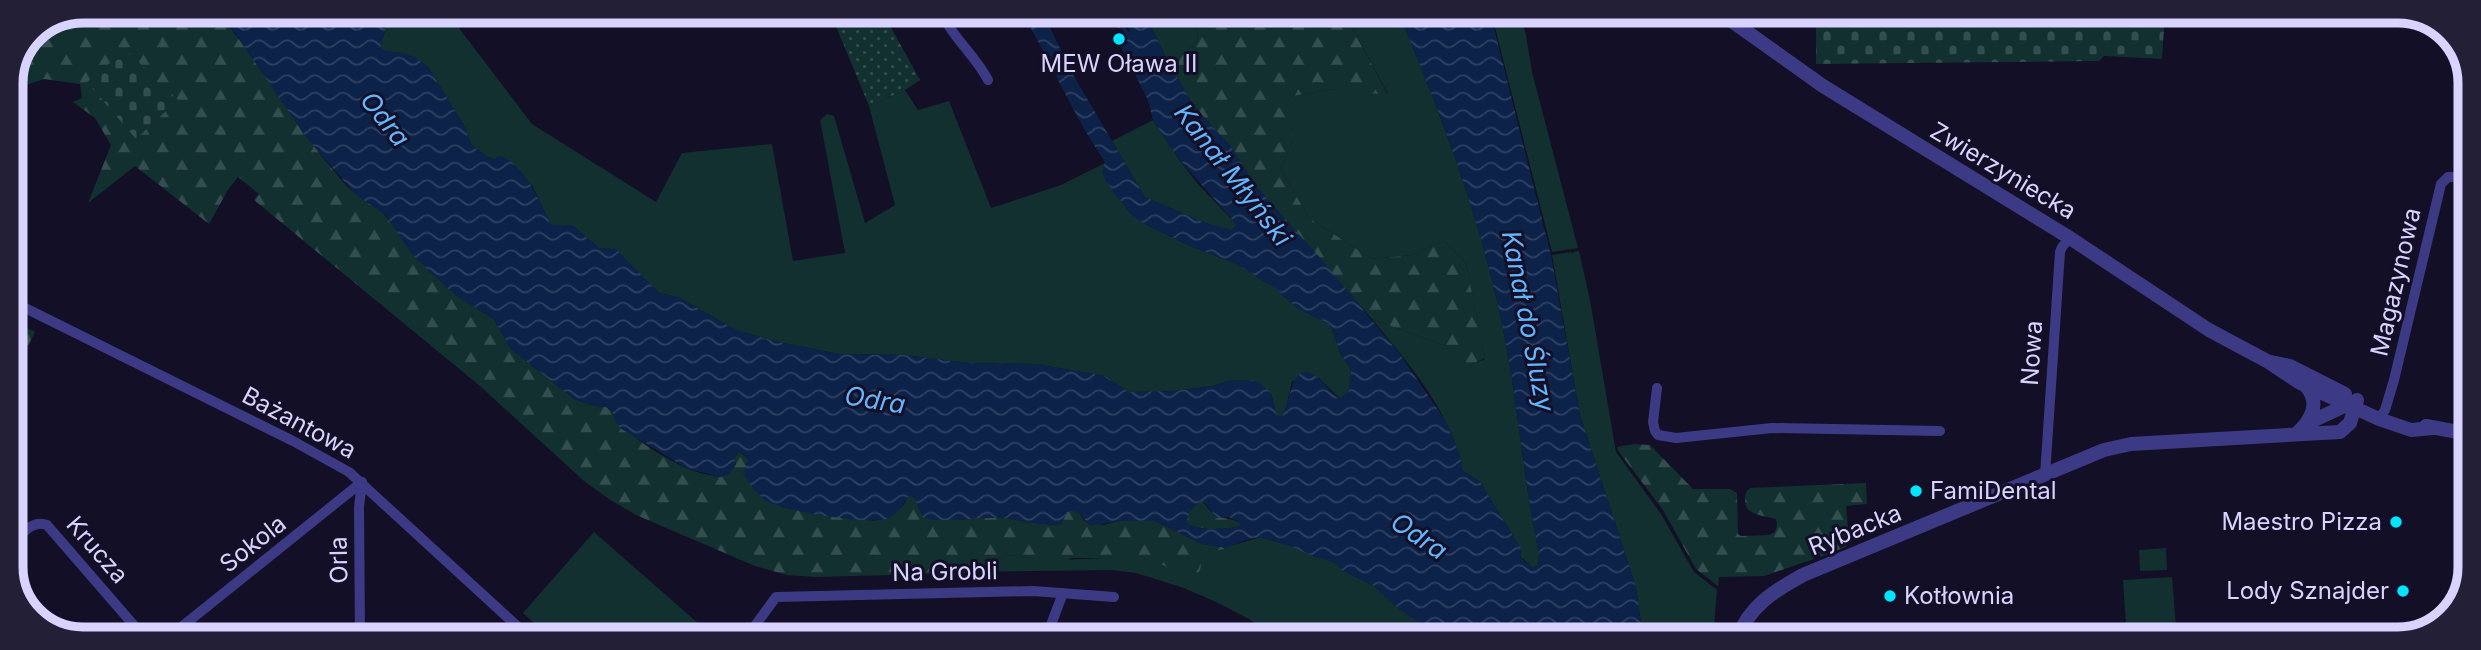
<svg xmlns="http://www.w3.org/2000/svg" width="2481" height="650" font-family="Inter,sans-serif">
<defs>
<pattern id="forest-firs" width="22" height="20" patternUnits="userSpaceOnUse" patternTransform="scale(1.75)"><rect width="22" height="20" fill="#12302f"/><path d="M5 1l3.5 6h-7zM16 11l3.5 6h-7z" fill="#344d4e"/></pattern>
<pattern id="cemetery-stones" width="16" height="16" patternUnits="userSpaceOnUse" patternTransform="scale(1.75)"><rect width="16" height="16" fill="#12302f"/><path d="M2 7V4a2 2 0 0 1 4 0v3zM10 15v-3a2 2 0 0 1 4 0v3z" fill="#344d4e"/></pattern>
<pattern id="garden-dots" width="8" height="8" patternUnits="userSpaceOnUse" patternTransform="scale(1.75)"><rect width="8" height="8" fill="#12302f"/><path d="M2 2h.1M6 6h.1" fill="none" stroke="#344d4e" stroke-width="1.8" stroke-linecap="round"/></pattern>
<pattern id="water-waves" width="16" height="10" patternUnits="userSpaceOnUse" patternTransform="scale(1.75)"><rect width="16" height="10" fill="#0c2248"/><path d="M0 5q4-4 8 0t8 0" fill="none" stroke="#2f4163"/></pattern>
</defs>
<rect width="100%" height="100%" fill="#130f26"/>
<path fill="#12302f" d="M366,11H446L532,124L656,202L682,153L772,144L793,261L845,253L820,120L827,114L834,116L865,223L895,205L869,106L905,90L918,110L949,101L991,208L1061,185L1105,163L1106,182L1135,219L1190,246L1234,263L1275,288L1297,308L1330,324L1341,355L1351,370L1349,391L1340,399L1319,378L1292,381L1285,413L1281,417L1276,413L1271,393L1232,380L1212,386L1175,391L1128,392L1105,376L1036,364L969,363L904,355L839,354L778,342L736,330L678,297L659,293L616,250L599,248L572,225H551L532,185L494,159L487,157L471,144L464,126L428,67C421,61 411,55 402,53C393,51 388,54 380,48L386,28Z
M1144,12H1195L1198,40L1170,66Z
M1344,12H1398C1443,118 1485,231 1506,344C1519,414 1524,484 1539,554L1538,565L1533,568L1520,556L1521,549L1480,482L1462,470C1454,415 1407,362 1372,319L1446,346L1462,368L1485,359L1466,263L1444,241L1412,255L1372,259L1309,218L1281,169L1293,139V96L1333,89L1388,94Z
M1491,12H1519L1526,35L1532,72L1578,248L1552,252Z
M1153,120L1178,158L1197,183L1237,225L1236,228L1230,230L1205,223L1145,197L1112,141Z
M1579,251L1590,300L1616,452L1661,514L1694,572L1717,590L1713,639H1643L1636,587L1580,415L1552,255L1571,252L1573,254V252Z
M594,532L715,638H551L523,613Z
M1260,537L1291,546L1317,558H1322L1337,564L1342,570L1374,586L1394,605L1422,624H1438L1443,628L1447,639L1277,638L1249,619L1216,602L1184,588L1136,573L1111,570L965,572L967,567L987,565L1007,555L1022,556L1035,561L1129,557L1144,558L1162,564L1201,558L1204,554Z
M2166,548L2167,570L2140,571L2139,550Z
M2172,577L2177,639H2127L2123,580Z"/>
<path fill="url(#forest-firs)" d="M83,11H217C259,62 291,121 335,172C341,180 349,189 357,195C368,204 383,209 390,222L477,309L493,318L511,349L574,399L594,406L606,407L613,412C616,430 671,462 689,469C700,474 711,475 721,477L729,473L736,464L734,458L739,452L746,457L781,507L875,521L903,506L909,495L914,497L923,517C949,524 975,516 1001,518C1022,520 1040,526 1061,524L1067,512L1073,510L1080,514L1084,521L1103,525L1119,521H1155L1202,544L1227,548L1204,554C1198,563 1205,569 1194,577L1144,558H1072L1064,561H1034L1022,556L1007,555L987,565L967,567L965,573L816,577L787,575L755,566L636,515L609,499L584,481L480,386L254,200L259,194L238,177L229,188L209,224L135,166L88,203L111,145L95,118L73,102L82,98L80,84L44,79L14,89L11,87L32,32Z
M1195,12H1344L1388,95L1333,89L1293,96V139L1281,169L1309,218L1372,259L1412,255L1444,241L1466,263L1485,358L1462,369L1446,346L1372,319L1256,186L1231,147L1194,106L1170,66L1198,40Z
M11,320L35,332L11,380Z
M1634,444L1650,445L1693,489H1730L1737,493L1738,534L1741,536L1769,535L1775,532L1777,525L1776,519C1758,514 1741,516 1746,492L1750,488L1866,483L1867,504L1846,506L1849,538L1846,547L1820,557L1819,552L1813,554L1814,559L1764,576L1719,577L1718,586L1696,569L1663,510L1619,452L1617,447Z
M1200,501C1207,504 1207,509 1213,513C1222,520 1230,517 1240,523V526C1225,530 1199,531 1186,523L1190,511Z"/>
<path fill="url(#cemetery-stones)" d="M1816,12L2165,13L2162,59L2104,56L2099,61L1816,64Z
M126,50L178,100L136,139L87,82Z"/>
<path fill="url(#garden-dots)" d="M852,11H882L920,80L905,90L869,106L833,19Z"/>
<path fill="url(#water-waves)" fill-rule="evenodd" d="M217,11H366L386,28L380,48C388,54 394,51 402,53C411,55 422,61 428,67L464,126L471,144L487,157L494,159L499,156C523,160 541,204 551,225H572L599,248L616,249L659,293L678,297L736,330L778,342L839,354L904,355L969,363L1036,364L1105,376L1128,392L1175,391L1212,386L1232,380H1256L1271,393L1276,413L1281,417C1291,407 1290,353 1319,379C1327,385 1330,394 1340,399L1349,391L1351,370L1341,355L1330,324L1297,308L1275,288L1234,263L1190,246L1135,219L1106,182L1102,172L1105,162C1072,114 1051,61 1021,11H1042L1072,73L1145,197L1205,223L1230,230L1237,225L1178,158L1153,120L1148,100L1121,47L1128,43L1122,29L1109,24L1103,12H1109L1115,23L1121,20L1128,32L1130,31L1120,12H1144L1170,66L1194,106L1231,147L1256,186L1322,260L1399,353L1445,420L1460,454L1462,470L1480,482L1521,549L1520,557L1533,568L1538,565L1539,554C1524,484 1519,414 1506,344C1485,232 1443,117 1398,12H1490L1551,255L1580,415L1636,587L1643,639H1447L1443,628L1438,624L1422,625L1394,605L1374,586L1342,570L1337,564L1322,558H1317L1290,546L1260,537L1245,540L1227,548L1202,544L1155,521H1119L1090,526L1080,514L1073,510L1067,512L1061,524C1040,526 1022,520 1001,518C975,516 949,524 923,518L914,497L909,495C904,504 897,515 887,519C869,525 779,511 764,499C755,492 748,482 743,473L748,460L746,456L739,452L734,457L736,464L729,473L721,477L688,469L620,428L614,419L613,412L606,407L594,406L574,399L511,349L493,318L459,298L432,274L410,252L386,215L355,194L306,137L235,33ZM1200,501L1206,504L1217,518L1229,517L1240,523V526C1225,530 1199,531 1186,523L1190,511Z"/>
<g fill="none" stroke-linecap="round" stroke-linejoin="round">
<path stroke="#3d3a85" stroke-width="10" d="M940,11C952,37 975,55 988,80
M11,301L293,441L349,472L530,638
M1657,388L1653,422L1655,431L1658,435L1676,438L1772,428L1940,431
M2379,419L2385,410L2394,380L2441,184L2448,177H2470
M2045,475L2060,252L2062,247L2070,238
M11,545C21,535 32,519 47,525L144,637
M169,637L362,482
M360,637L359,507L362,482
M746,638L776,597L1033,591L1114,597
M1046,638L1063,593"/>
<path stroke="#3d3a85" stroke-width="14" d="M1719,12L1823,86L2070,238L2209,330L2267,361L2300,383L2379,419L2411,430L2433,428
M2271,362L2290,366L2345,394
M2306,424L2353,402
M2426,426L2469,434
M2296,434C2311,421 2321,403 2306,386
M1737,639C1749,606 1774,591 1803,575L2104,450L2131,444L2340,432L2350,423L2357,400"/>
</g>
<g fill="#00e5ff" stroke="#130f26" stroke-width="2.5">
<circle cx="1119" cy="39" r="7"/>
<circle cx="1916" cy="491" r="7"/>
<circle cx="2396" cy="522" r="7"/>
<circle cx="2403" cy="591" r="7"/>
<circle cx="1890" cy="596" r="7"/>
</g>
<g text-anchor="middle" stroke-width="6" stroke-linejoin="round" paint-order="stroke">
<g font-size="24" fill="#d9d4ff" stroke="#130f26" text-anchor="start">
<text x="1119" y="72" text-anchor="middle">MEW Oława II</text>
<text x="1930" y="499">FamiDental</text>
<text x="2382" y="530" text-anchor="end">Maestro Pizza</text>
<text x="2389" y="599" text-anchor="end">Lody Sznajder</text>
<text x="1904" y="604">Kotłownia</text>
</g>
<g font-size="24" fill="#d9d4ff" stroke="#130f26">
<text transform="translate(2003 171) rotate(31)" y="8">Zwierzyniecka</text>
<text transform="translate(2396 282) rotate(-77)" y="8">Magazynowa</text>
<text transform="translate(2032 353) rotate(-86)" y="8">Nowa</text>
<text transform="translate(299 423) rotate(28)" y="8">Bażantowa</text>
<text transform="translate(1855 530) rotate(-22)" y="8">Rybacka</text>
<text transform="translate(253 544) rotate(-38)" y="8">Sokola</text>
<text transform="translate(97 550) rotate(49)" y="8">Krucza</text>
<text transform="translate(339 560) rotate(-91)" y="8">Orla</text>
<text transform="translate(945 572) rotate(-1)" y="8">Na Grobli</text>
</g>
<g font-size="26" font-style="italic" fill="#62b6ff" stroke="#130f26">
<text transform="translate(385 119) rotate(52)" y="9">Odra</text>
<text transform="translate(1233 175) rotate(52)" y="9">Kanał Młyński</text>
<text transform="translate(1528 321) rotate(79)" y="9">Kanał do Śluzy</text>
<text transform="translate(875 400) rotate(9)" y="9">Odra</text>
<text transform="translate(1419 536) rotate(34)" y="9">Odra</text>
</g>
</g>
<path d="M0 0H2481V650H0ZM83 23H2398A60 60 0 0 1 2458 83V567A60 60 0 0 1 2398 627H83A60 60 0 0 1 23 567V83A60 60 0 0 1 83 23Z" fill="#231f37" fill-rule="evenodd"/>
<path fill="none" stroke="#d9d4ff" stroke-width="9" d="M83 23H2398A60 60 0 0 1 2458 83V567A60 60 0 0 1 2398 627H83A60 60 0 0 1 23 567V83A60 60 0 0 1 83 23Z"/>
</svg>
